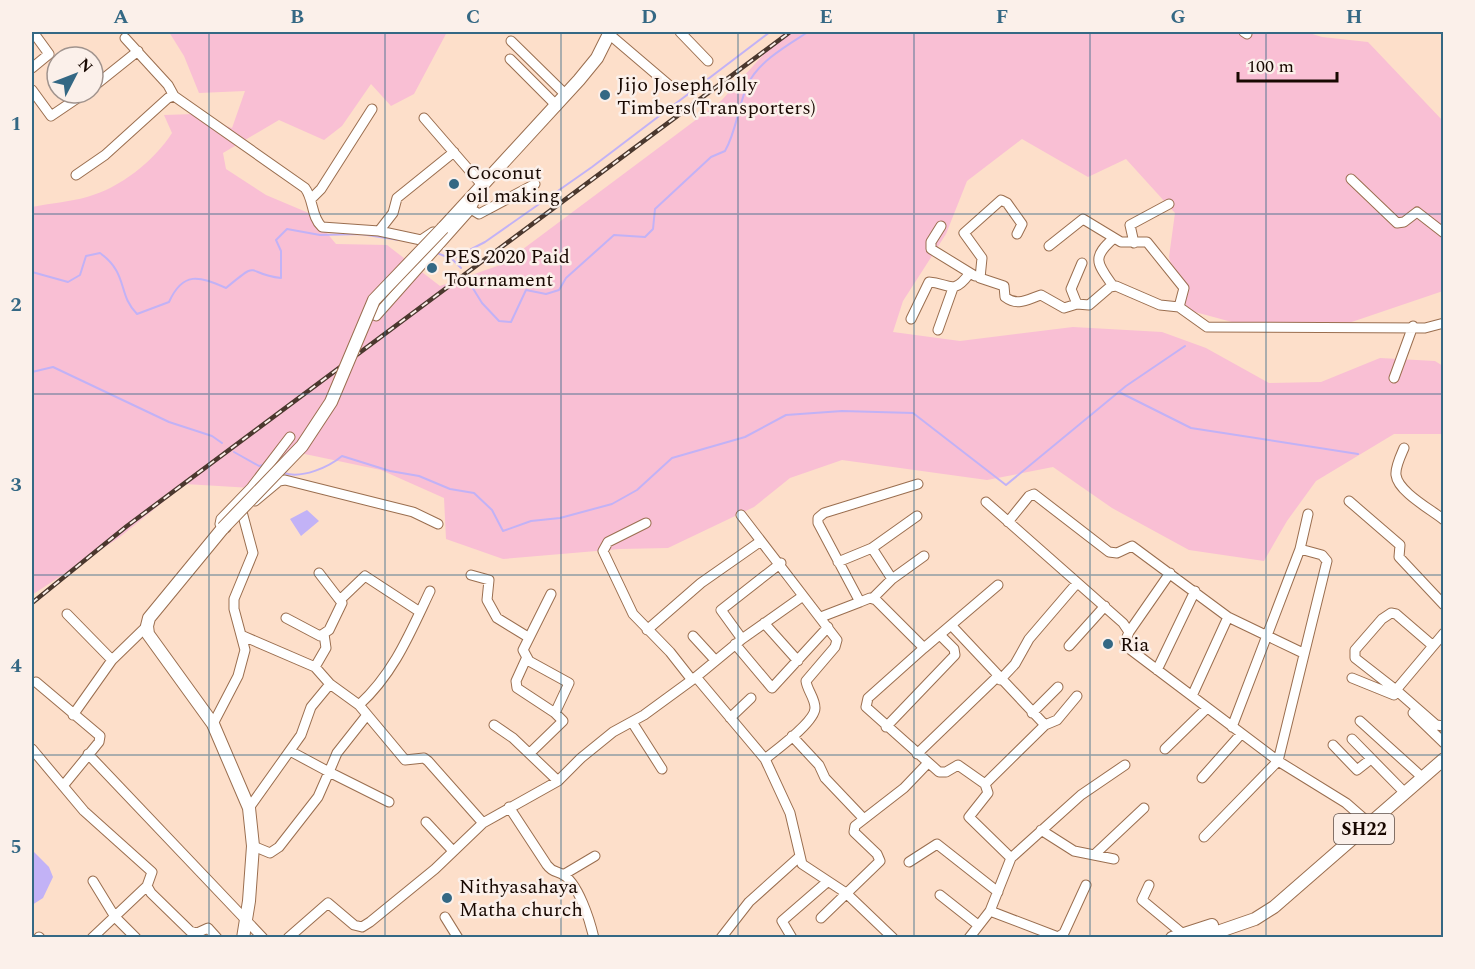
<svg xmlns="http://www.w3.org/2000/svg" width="1475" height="969" font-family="Spectral,serif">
<rect width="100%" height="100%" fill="#fddfca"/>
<path fill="#f9bfd4" d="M169,32H447L414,94L391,106L371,84L342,126L324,140L279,120L223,153L226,169L266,195L311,214L336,244L387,245L440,286L503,264L661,146L721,101L784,32H1306L1322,37L1368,42L1443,121V291L1334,328L1265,331L1184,309L1169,257L1175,213L1126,159L1088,177L1022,139L967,181L946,234L903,301L893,332L960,341L1073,327L1162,332L1206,348L1269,383L1321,382L1380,358L1435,361L1443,366V434H1394L1316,481L1287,521L1264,561L1189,550L1112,508L1053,467L987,480L842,460L790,478L754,507L668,548L620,549L503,559L446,539L444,498L381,470L300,453L267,489L185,484L120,537L32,595V207C50,203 70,202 87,197C120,188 154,161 172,133L164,115L194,114L232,128L245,91L199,93L184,56Z"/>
<path fill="#c2b2f6" d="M307,510L319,521L301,536L290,519Z
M32,850L49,867L53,877L43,898L32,905L34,879Z"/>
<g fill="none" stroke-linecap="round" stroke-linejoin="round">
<path stroke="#c2b2f6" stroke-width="2" d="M437,253L452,259L461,268
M452,259L485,242L592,167L770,32
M32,272L68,282L80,275L86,256L100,253C129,274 117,294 137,314L169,302C183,271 199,276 226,288C262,258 244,274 281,278V251L276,240L287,229L320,235L361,234L399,240
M472,280L469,282L482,303L499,321L511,322L526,290L546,294L559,290L566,278L614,235L645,237L653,229L655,209L711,157L725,151C737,130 738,105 748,84C759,61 788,45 808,32
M32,372L53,367L169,422L212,436L222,443
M1119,392L1191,428L1358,454
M234,452L259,466L263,465
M284,473C302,479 329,467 342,456L390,471L419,476L450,489L474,493L492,510L503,531L531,521L560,518L612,504L637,490L672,458L745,437L786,415L842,411L913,413L1006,485L1126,386L1185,346"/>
<defs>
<path id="minor" d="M680,32L708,61
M1244,32L1247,34
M609,34L670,86
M125,38L168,85L174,96
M511,41L566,95
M510,59L557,106
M32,68L49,54L33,32
M93,87L138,51
M32,90L51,116L85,93
M76,175L105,155L168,98L174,96L305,188C314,200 311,217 322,227L379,231L421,240L433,232
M1351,179L1397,223L1404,222L1417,212L1444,233
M311,199L321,189L372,109
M471,209L479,214L535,184
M941,226L931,242V249L975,276
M379,231L393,213L397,198L454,152
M1017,234L1022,224L1007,203L1001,200L964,233L982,258L980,278L1004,286L1005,297C1018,307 1028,299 1041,295L1064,308L1077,304L1089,305L1110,287L1116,286L1160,305L1179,307L1207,327L1425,328L1444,323
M1134,243L1130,225L1169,204
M1049,246L1083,219L1121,242H1147L1184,288L1179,307
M1113,286C1097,263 1091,258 1114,238
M1077,304L1071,289L1082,263
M376,316L471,209L482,185L424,118
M911,319L929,282C949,283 953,296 969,274
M938,330L953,288
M1394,378L1413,326
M1404,448C1401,455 1395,467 1396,475C1398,492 1432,510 1444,520
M918,484L824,513L818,518V523L860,602L870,598L876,600L924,648L951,625L1045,725
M255,501L279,481L285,480L413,512L438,524
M1349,501L1400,545L1399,557L1444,605
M986,502L1123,623L1129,632L1125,642L1131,650L1278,761L1346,803L1370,824
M741,515L837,640L835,647L806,681C807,690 815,698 815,708C815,722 776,750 765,759
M1008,522L1029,496L1034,494L1109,552L1117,553L1132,546L1228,617L1303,653
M646,523L608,542L603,551L633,614L670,652L692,680
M226,528L220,524L221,519L251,488L290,437
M872,548L892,579
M838,562L872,548L917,516
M471,575L489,580L487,600L497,618L528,637
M551,594L523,650L529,661L569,683L555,713
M873,598L892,579L924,556
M341,599L365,576L420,612
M67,614L112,660L147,626
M821,617L860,602
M286,618L320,636L329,630L342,603L319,573
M764,623L798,661
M951,625L998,585
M647,630L701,583L761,541
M1129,632L1170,573
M1444,633L1396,690L1436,725L1444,726
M243,636L315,667L330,684L311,707L301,735L249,808
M693,636L715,660
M742,639L721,610L781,563
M735,644L772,688L828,627
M1069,646L1105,606
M924,648L868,698L866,707L939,772H946L958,765L985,784L988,793L969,817L1011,858
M526,659L516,681L517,688L555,713L563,721L530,753
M315,667L326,648L324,634
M1157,670L1195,591
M696,677L765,759L790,813L802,864L846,893L893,938
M1352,678L1394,695
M1000,680L1015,664L1029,639L1077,583
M36,682L100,736L99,742L63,786
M330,684L359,705L405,760L424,758L428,761L483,823
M1396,690L1355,658V650L1382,619L1391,613L1396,614L1432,645
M1192,696L1228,617
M359,705C394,673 410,633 430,591
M1032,713L1058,687
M1413,713L1444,743
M73,715L112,660
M367,715L337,753L329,772L389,802
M730,718L751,698
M1360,721L1423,778
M632,722L662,769
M213,724L238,676L245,650L234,609V599L253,553L242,512
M494,725L513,738L558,781
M886,727L955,655L954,649L940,635
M1232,727L1300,549L1308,514
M792,736L819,765L825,778L864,819
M1352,739L1405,793
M1333,745L1357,770L1371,759
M32,749L84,811L152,872L147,886L151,893L190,931L197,933L208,928L217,938
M1165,749L1207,708
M88,754L263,938
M917,754L997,677
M1202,778L1241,734
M985,784L1045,725L1057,720L1077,696
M509,807L547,865C552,872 556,871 562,874C578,882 590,921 594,938
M426,822L453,851
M1041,830L1074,851L1114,859
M1204,837L1278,761L1327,561L1322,555L1300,549
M253,846L270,853L279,847L318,797L329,772L290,751
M1094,855L1144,808
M909,862L937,844L998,892
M563,875L595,856
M93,881L115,917L136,938
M1149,885L1142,900L1183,934
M940,895L978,925
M990,911L1058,937L1064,933L1086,885
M445,917L458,938
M821,918L880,861L877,854L854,832L855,826L904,788L928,763
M39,937L40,938
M92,938L147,886
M288,938L328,903L354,925L362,927L370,922L435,869L483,823L558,781L581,758L613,732L644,715L696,677L742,639L803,596
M721,938L749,902L798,858
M792,938L782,921L827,882
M969,938L990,911L1011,858L1081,795L1125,765"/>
<path id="major" d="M443,228L579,80L597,58L610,32
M223,528L149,618L147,626L148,634L213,724L249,808L253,846L249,901L243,938
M1172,938L1212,925
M1200,938L1255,919L1274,907L1444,759"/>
</defs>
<use href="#minor" stroke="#9a6e4f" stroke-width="11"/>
<use href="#major" stroke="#9a6e4f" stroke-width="14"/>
<use href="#minor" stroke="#fff" stroke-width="9"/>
<use href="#major" stroke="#fff" stroke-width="12"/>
<defs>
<path id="rail" d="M32,603L127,526L790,32"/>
</defs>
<use href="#rail" stroke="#4b382e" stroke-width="4.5"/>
<use href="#rail" stroke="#fbf0ea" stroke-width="2" stroke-dasharray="7" stroke-linecap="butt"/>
<defs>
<path id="major-bridge" d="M223,528L302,446L331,402L374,300L443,228"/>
</defs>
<use href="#major-bridge" stroke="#9a6e4f" stroke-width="14" stroke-linecap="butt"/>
<use href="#major-bridge" stroke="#fff" stroke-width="12"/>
</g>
<path fill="none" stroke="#346884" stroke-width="1.5" stroke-opacity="0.55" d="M209,32V938M385,32V938M561,32V938M738,32V938M914,32V938M1090,32V938M1266,32V938M32,214H1444M32,394H1444M32,575H1444M32,755H1444"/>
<g fill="#346884" stroke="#fbf0ea" stroke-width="2">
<circle cx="605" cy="95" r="6"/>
<circle cx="454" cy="184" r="6"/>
<circle cx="432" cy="268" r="6"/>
<circle cx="1108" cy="644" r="6"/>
<circle cx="447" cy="898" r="6"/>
</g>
<g text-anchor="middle" stroke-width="5" stroke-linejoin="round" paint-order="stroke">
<rect fill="#fbf0ea" stroke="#5c4e47" stroke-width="1.5" x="1334" y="814" width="60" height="30" rx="4.5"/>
<g font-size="18" font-weight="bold" fill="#180801">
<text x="1364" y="835">SH22</text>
</g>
<g font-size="20" fill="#180801" stroke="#fbf0ea" text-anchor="start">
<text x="617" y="91">Jijo Joseph Jolly<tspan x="617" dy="23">Timbers(Transporters)</tspan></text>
<text x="466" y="179">Coconut<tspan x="466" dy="23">oil making</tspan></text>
<text x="444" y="263">PES 2020 Paid<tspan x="444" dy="23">Tournament</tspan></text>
<text x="1120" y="651">Ria</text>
<text x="459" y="893">Nithyasahaya<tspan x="459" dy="23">Matha church</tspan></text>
</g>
</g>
<rect width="1475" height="969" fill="none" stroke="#fbf0ea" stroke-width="66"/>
<g transform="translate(75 75) rotate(48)"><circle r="28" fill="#fbf0ea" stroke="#a0938d" stroke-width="1.5"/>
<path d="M0-4.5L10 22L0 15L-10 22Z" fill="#346884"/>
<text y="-9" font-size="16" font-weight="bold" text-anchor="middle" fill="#180801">N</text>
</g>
<path d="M1238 72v9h99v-9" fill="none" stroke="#180801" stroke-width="3"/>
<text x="1247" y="72" font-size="18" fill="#180801" stroke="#fbf0ea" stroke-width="4.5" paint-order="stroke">100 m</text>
<rect x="33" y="33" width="1409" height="903" fill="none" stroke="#346884" stroke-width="2"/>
<g font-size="20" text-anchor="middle" font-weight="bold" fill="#346884">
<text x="121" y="23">A</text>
<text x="297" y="23">B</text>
<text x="473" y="23">C</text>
<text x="649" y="23">D</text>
<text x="826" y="23">E</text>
<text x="1002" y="23">F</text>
<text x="1178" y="23">G</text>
<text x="1354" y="23">H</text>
<text x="16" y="130">1</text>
<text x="16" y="311">2</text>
<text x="16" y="491">3</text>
<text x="16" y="672">4</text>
<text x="16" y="853">5</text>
</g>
</svg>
